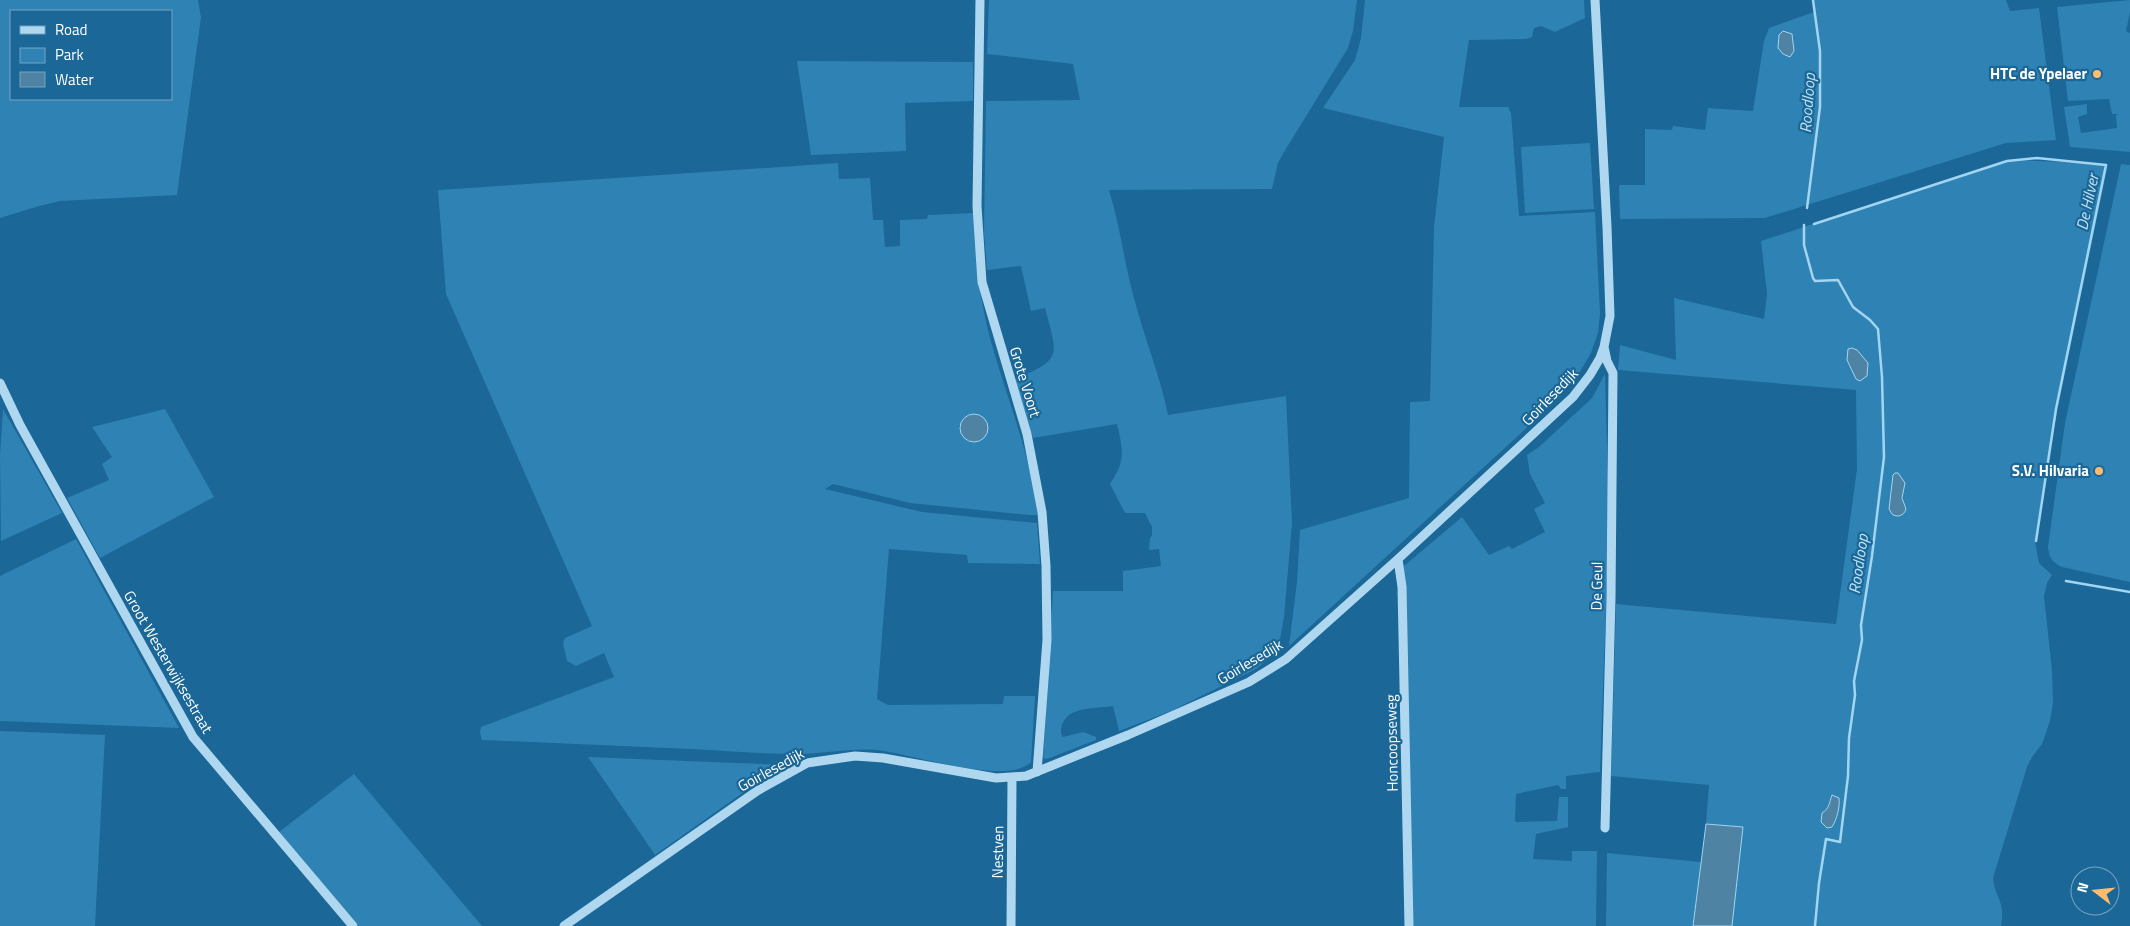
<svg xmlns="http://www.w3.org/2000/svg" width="2130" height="926" font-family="'Titillium Web',sans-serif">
<rect width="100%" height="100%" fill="#1b6797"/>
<path fill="#2f82b4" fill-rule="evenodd" d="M0,0H198L201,17L177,195L60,201L39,206L0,218ZM171,11V99H11V11Z
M989,0H1357L1353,31L1348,48L1284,152L1278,163L1272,189L1109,190C1120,225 1124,262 1134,298C1144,337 1160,375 1168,415L1286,396L1292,523L1284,617L1278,651L1256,669L1171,711L1119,731L1113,706C1092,709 1060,706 1061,734L1063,737L1083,732L1096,737V740L1047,759L1043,758L1053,591H1123V571L1161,566L1159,549L1149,550L1150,538L1152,535V527L1145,513H1125L1110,484C1126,461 1123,450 1117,424L1033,438L1015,379C1064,359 1057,355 1045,308L1031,311L1021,266L987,270L984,232L986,101L1080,100L1073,64L987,54Z
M1365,0H1584L1585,18L1555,32L1541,26L1534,28L1532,37L1526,39L1469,40L1459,107H1508L1511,113L1519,216L1595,212L1600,313L1598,333L1591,353L1578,375L1558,399L1289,646L1297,582L1300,530L1409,498L1410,402L1430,401L1434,227L1444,137L1323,108L1355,60L1361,38Z
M1813,0H2006L2010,11L2039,8L2056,140L2006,143L1765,218L1620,219L1619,185H1645V129L1672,130L1673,126L1705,130L1708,108L1753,111L1764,41L1769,28L1814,12Z
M2130,0V12L2126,31L2130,33V152L2070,147L2064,107L2087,104V114L2078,117L2081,133L2117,128L2116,115L2119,114H2112L2109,99L2068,101L2057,7Z
M797,61L973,62V101L905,103L906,151L811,155Z
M1590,143L1594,209L1525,213L1521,147Z
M2014,160L2108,164L2051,441L2035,541L2039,563L2052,575L2047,583L2044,596L2052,670L2053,703L2050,721L2042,744L2032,757L2027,767L1993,878C1995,899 2006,901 2001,926H1732L1743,827L1706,824L1709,785L1611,776L1616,604L1836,624L1857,469L1856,390L1618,370L1620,345L1676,360L1674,298L1764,319L1767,294L1761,241L2000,163ZM1893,485L1903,493V514L1899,516L1892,514L1890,505ZM1831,800L1832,827L1822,813L1828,810Z
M838,163L839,179L870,178L873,220H883L885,247L900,246V220L927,219L928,215L975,213C975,256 979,296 990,338C1001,378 1016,418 1027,459C1031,477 1037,496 1038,515H1029L910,503L833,484L825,489L922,512L1037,523L1040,564L968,563L967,555L889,549L877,699L888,705L1003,704L1004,696H1035L1031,762C1006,787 911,753 876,750C850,748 823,754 797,754C762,754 726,751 691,749C621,746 552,743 482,740L480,732L481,727L614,677L604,653L576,666L567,661L563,643L565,638L592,626L446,294L438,190ZM964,417L987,422L988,429L983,439L969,442L963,437L959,427Z
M2121,164L2130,165V582L2062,567C2052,562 2049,558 2048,547L2065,423Z
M1605,374L1609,524L1600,772L1566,776V789H1561L1558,785L1516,794L1515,821L1517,822L1557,821L1559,797H1568V827L1536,834L1533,859L1572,861V851H1597L1596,926H1412L1404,566L1462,517L1489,555L1509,546L1512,549L1545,532L1534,509L1545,503L1530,474L1527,455L1539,447L1592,398Z
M3,409L62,513L1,541L0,456Z
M165,409L214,497L100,558L67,498L109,480L102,464L112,457L92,427Z
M76,539L179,728L0,721V576Z
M0,731L105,735L95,926H0Z
M588,757L786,765L751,787L655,855Z
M354,774L482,926H359L279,832Z
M1607,853L1701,862L1693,925L1697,926H1606Z"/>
<path fill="#4f83a3" stroke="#a2d5f2" d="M1783,31L1792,34L1794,51L1790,57L1783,54L1778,48L1779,35Z
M1852,348L1857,350L1868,363L1867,376L1860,381L1856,379L1847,360L1848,349Z
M960 428a14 14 0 1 1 28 0a14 14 0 1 1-28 0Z
M1895,473H1898L1905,483L1902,498L1906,509C1904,516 1897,518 1892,514L1889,509L1893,475Z
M1832,795L1839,798C1840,807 1837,819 1832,827L1827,828L1821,822L1822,813C1830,808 1829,803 1832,795Z
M1706,824L1743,827L1732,926H1693Z"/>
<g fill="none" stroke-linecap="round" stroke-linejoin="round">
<path stroke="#a2d5f2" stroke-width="2.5" d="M1807,208L1820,107V51L1813,0
M1814,224L2007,161L2037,158L2106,165L2056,409L2036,541
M1804,225V245L1813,278L1815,281L1838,280L1853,307L1870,320L1878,329L1882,377L1884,457L1872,556L1861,625L1862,640L1854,681L1855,695L1849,738L1848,776L1840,842L1826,839L1819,883L1815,926
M2066,581L2130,592"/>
<path stroke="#afd8f0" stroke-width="9" d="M980,0L977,206L982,282L1027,434L1042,512L1046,566L1047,640L1037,772
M1604,347L1607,361L1613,373L1611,598L1605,828
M0,383L20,425L193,737L353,926
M1398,559L1402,587L1409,926
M564,926L757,791L807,763L855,756L883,758L996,778L1026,776L1128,735L1249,682L1286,659L1398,559L1573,397L1590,375L1600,358L1604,347L1610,316L1607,227L1595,0
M1011,926L1012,778"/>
</g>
<g fill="#ffbc6e" stroke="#1b6797" stroke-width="2">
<circle cx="2097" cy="74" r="5"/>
<circle cx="2099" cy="471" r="5"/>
</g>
<g text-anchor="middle" stroke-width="4.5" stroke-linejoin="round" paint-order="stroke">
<g font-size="15" font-weight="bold" fill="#fff" stroke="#1b6797" text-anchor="end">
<text x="2087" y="79">HTC de Ypelaer</text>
<text x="2089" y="476">S.V. Hilvaria</text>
</g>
<g font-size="15" fill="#fff" stroke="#1b6797">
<text transform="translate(1025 382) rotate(73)" y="5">Grote Voort</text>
<text transform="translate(1550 397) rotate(-46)" y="5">Goirlesedijk</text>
<text transform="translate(1597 586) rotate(-89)" y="5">De Geul</text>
<text transform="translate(168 662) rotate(60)" y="5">Groot Westerwijksestraat</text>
<text transform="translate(1250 662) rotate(-31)" y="5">Goirlesedijk</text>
<text transform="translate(1392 743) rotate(-91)" y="5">Honcoopseweg</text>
<text transform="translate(771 770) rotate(-29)" y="5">Goirlesedijk</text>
<text transform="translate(998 852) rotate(-89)" y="5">Nestven</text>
</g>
<g font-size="16" font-style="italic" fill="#c2e4f7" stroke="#1b6797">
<text transform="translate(1807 103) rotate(-86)" y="6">Roodloop</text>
<text transform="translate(2087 202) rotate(-78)" y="6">De Hilver</text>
<text transform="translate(1858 564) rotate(-82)" y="6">Roodloop</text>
</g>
</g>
<rect x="10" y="10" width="162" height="90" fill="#1b6797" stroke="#76a4c1"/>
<rect x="20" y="26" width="25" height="8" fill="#afd8f0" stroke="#76a4c1"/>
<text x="55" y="35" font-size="15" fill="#ffffff">Road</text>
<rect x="20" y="48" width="25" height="15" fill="#2f82b4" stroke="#76a4c1"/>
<text x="55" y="60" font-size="15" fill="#ffffff">Park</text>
<rect x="20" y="72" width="25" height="15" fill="#4f83a3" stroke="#76a4c1"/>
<text x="55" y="85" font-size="15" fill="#ffffff">Water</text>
<g transform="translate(2095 891) rotate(286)"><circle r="24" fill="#1b6797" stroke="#76a4c1"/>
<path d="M0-4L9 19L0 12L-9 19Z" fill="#ffbc6e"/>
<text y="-8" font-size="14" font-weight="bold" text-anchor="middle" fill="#ffffff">N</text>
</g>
</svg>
